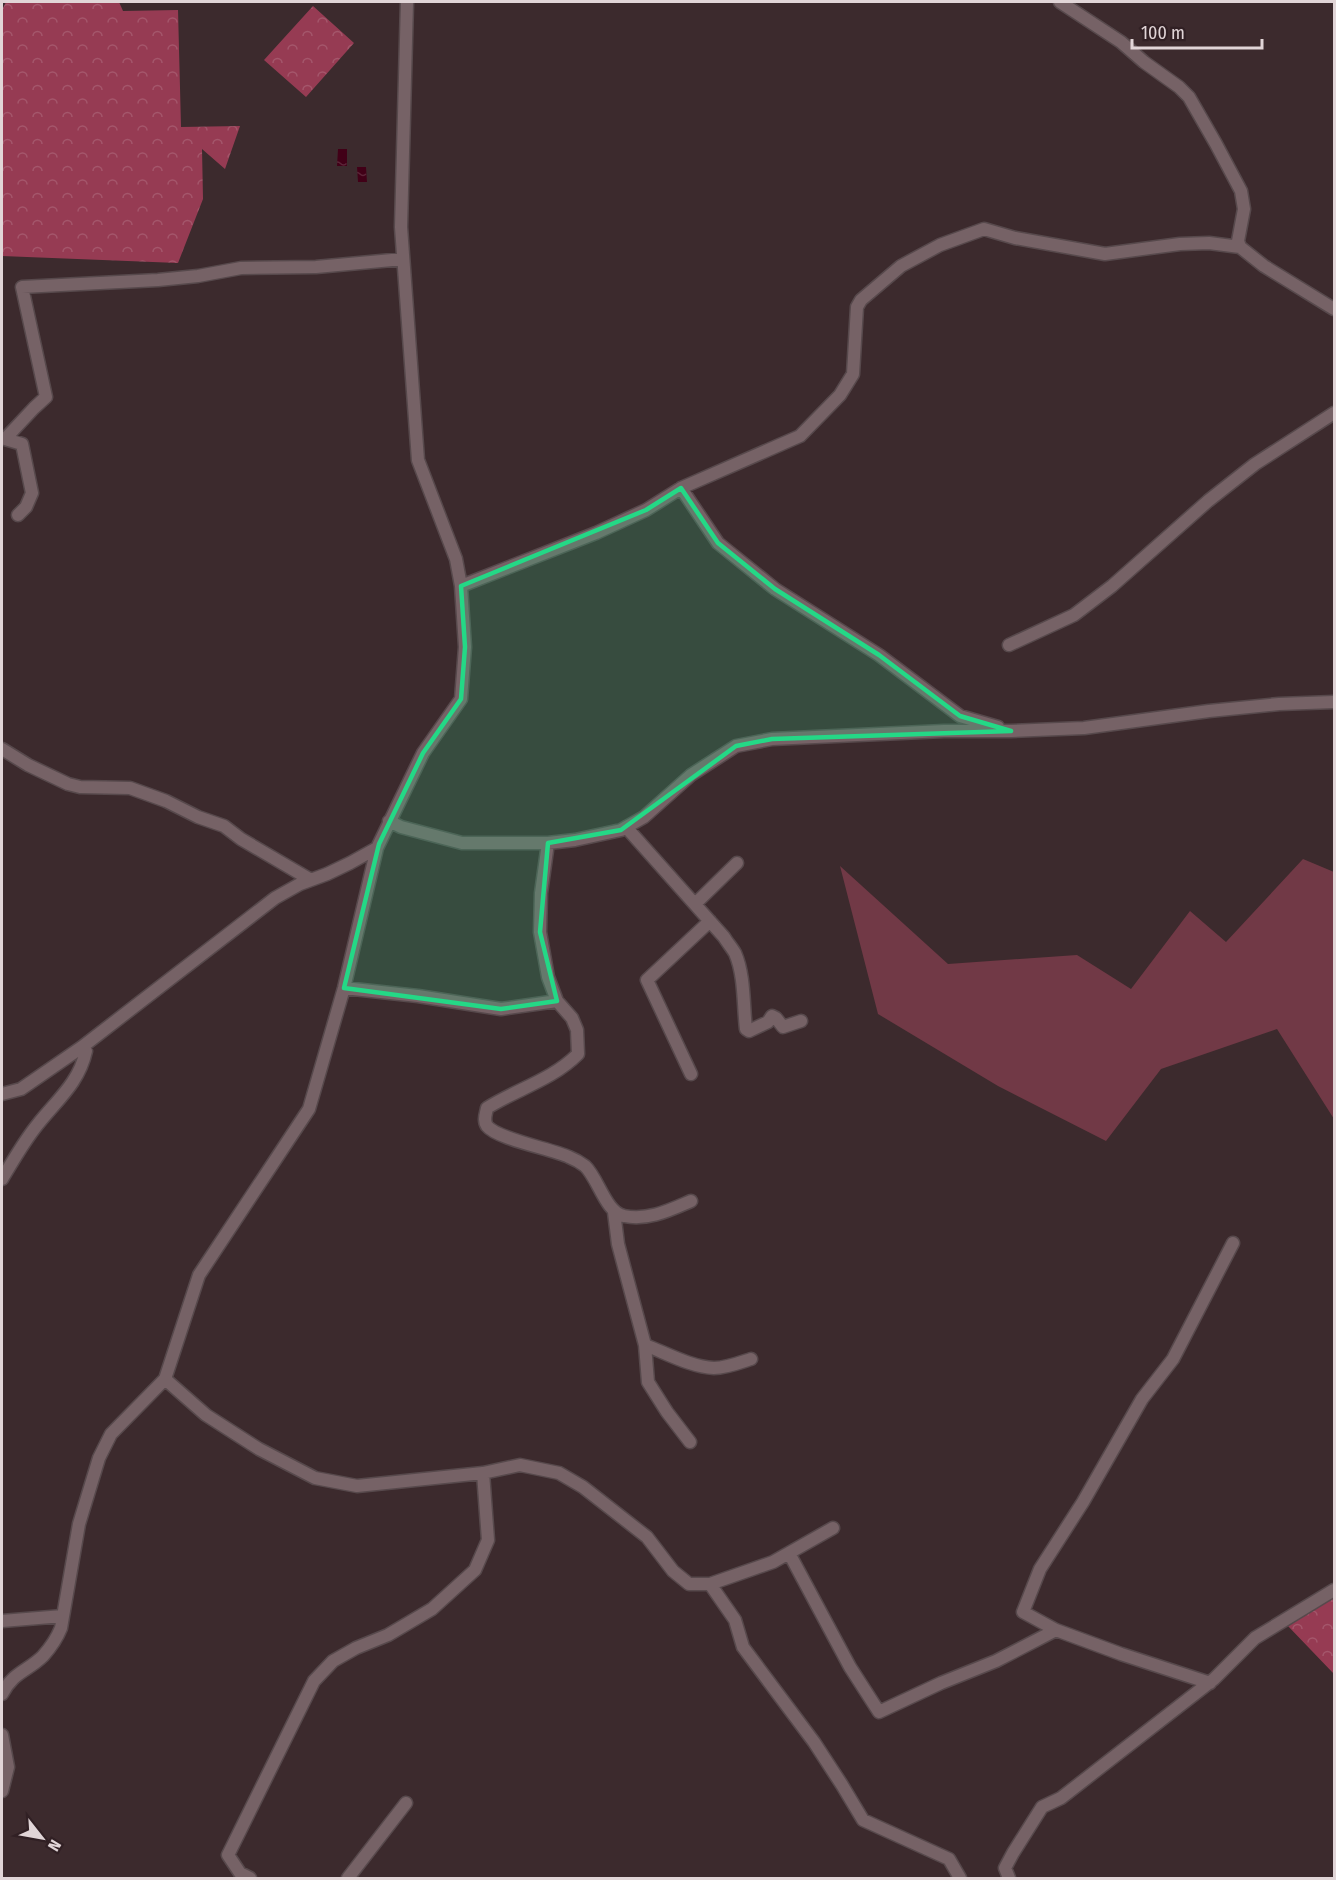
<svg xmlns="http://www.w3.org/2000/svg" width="1336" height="1880" font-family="'Fira Sans Condensed',sans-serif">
<defs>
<pattern id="forest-crowns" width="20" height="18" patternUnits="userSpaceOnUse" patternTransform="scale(1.5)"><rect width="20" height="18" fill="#963b53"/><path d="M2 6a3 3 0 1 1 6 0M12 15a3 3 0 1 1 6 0" fill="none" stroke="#a4566b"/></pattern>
<pattern id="water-ripples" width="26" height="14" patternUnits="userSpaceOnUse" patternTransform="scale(1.5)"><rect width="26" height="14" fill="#410017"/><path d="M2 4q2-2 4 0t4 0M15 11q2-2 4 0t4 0" fill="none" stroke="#5c2438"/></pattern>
</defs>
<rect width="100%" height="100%" fill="#3c2a2d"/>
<path fill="#713946" d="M1303,859L1334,872V1119L1277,1029L1161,1069L1106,1141L998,1086L878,1014L840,866L948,964L1077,955L1131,989L1190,911L1226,942Z"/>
<path fill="url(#forest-crowns)" d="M6,2H119L123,11L178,10L181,127L240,126L225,169L202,149L203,199L178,263L2,256V10Z
M313,6L354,43L306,97L264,60Z
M1334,1582V1674L1287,1625Z"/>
<path fill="url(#water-ripples)" d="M338,149H347V166H337Z
M357,167H366L367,182H358Z"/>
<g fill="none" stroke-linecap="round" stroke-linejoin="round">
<defs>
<path id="minor" d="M1060,2L1121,42L1144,62L1179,87L1189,97L1216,144L1241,191L1244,209L1238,241L1240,247L1264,266L1334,309
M681,488L718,543L775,589L879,655L960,716L998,727
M18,515L26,507L32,493L22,444L5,439L34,408L46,397L22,287L158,280L198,276L241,268L316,267L403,259
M461,586L596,533L646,510L681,488L800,436L840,395L853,374L857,307L861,300L901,266L940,245L984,229L1015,238L1105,254L1180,244L1209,243L1240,247
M1009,645L1074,615L1112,586L1208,501L1255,464L1334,413
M2,749L28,765L68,784L80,787L130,788L166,801L198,817L224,826L241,839L311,880
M389,821L401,827L462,843H548L575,840L621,830L644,817L691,775L736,746L772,739L944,731H1011L1084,728L1209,711L1279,704L1334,702
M626,827L724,937C727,942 732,948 735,953C745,976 743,1005 746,1029L749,1031L768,1022L772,1016L776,1018L783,1027L801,1021
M548,843L541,893L540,932L548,977L557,1001L572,1018L577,1030L578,1054C552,1080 517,1089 487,1108C486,1114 483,1120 487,1126C497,1139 552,1149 569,1157C574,1159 581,1163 585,1166C598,1178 606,1213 624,1216C648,1221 670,1210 691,1201
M695,904L737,863
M344,988L418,996L501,1009L557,1001
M691,1074L647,980L710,921
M2,1094L21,1089L82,1047L275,898L300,884L327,874L350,863L377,848
M2,1179C13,1161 24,1141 38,1124C57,1100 79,1083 86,1051L82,1047
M614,1212L618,1244L645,1345L648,1382L667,1412L690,1442
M645,1345C666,1353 691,1367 714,1368C726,1368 739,1363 751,1359
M165,1379L206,1415L259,1449L315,1478L357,1486L483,1473L520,1465L559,1473L583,1487L647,1537L673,1571L689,1584H710L773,1562L833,1528
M789,1553L850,1667L879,1712L941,1683L996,1661L1056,1630L1023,1612L1040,1569L1083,1502L1142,1399L1173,1359L1233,1243
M710,1584L735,1620L743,1647L814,1742L842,1785L863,1820L949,1859L960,1878
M2,1621L63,1616
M1056,1630L1121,1654L1210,1683
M2,1694C13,1672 28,1671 43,1656C51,1647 57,1638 61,1628L79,1524L99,1458L111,1434L165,1379L199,1275L309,1109L344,988L377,848L423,753L461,699L465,647L461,586L456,559L418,460L401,227L407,2
M2,1735L8,1767L2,1791
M250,1878L240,1873L228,1855L314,1681L333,1661L356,1648L388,1635L432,1609L475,1570L488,1540L483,1473
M348,1878L406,1803
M1009,1878L1005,1868L1013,1853L1042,1807L1061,1798L1214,1679L1255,1638L1334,1590"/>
</defs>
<use href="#minor" stroke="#57494c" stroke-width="15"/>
<use href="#minor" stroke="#766266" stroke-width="12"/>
</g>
<path fill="#24d886" fill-opacity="0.2" stroke="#24d886" stroke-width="4.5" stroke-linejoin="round" d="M681,488L718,543L775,589L879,655L960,716L1011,731L772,739L736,746L621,830L548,843L540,932L557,1001L501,1009L344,988L379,844L423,753L461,699L465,647L461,586L646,510Z"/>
<rect width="1336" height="1880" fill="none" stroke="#e1d5d7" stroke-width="6"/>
<g transform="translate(42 1838) rotate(121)" stroke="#312024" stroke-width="4.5" paint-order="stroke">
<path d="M0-4.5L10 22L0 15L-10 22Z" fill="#e1d5d7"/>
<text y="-9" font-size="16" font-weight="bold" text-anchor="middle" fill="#e1d5d7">N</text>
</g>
<path d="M1132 39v9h130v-9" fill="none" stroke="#e1d5d7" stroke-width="3"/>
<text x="1141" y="39" font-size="18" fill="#e1d5d7" stroke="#312024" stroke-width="4.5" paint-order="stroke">100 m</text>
</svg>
